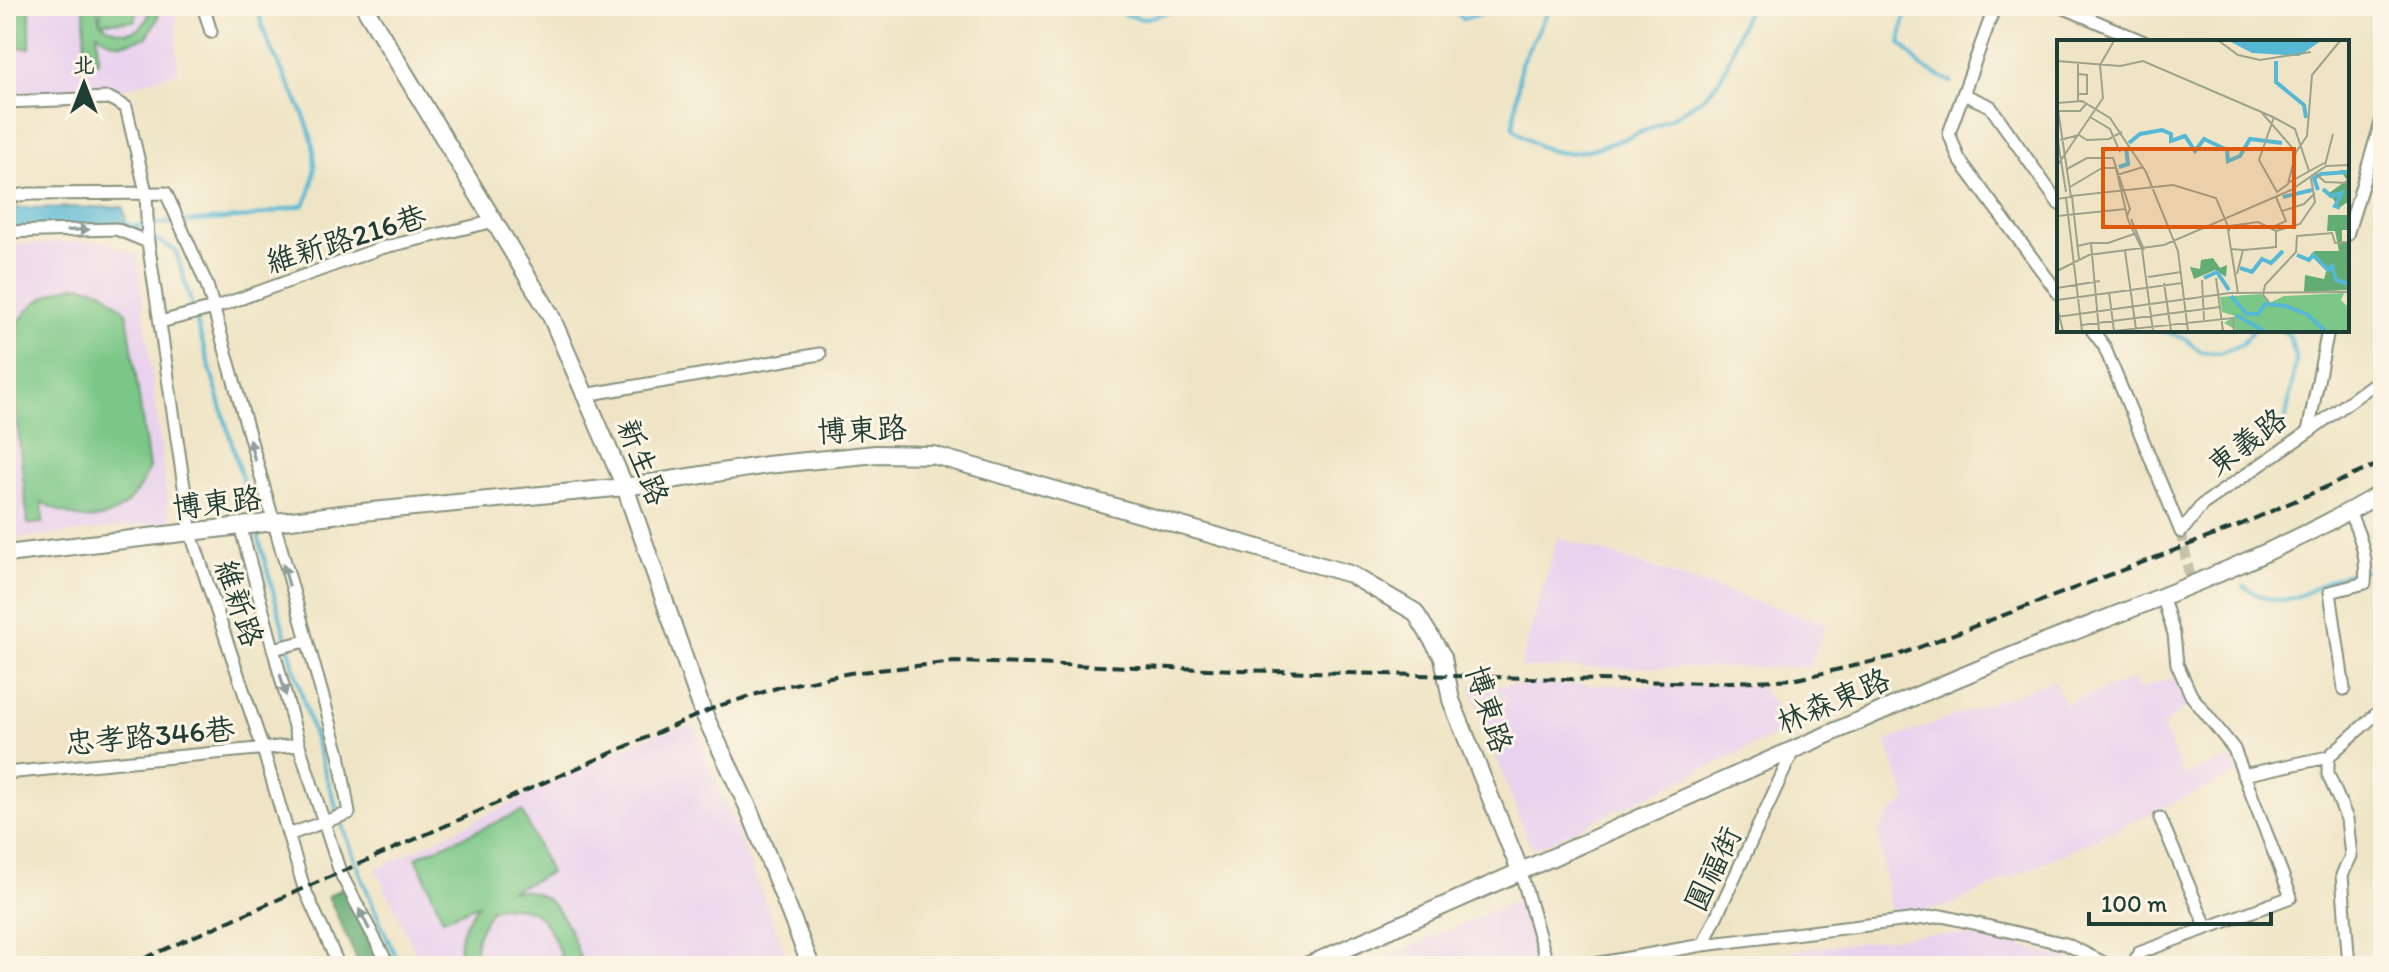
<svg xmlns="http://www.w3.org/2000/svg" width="2389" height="972" font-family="Itim,'LXGW WenKai TC',sans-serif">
<rect width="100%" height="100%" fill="#fcf5e5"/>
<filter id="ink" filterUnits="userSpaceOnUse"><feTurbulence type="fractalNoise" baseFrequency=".0125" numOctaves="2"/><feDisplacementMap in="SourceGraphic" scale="16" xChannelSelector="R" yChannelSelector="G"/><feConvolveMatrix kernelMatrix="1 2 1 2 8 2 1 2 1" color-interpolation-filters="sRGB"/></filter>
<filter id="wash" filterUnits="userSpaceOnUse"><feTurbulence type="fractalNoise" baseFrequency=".006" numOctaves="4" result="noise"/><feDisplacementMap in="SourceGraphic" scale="32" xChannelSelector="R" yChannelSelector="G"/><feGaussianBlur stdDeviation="1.8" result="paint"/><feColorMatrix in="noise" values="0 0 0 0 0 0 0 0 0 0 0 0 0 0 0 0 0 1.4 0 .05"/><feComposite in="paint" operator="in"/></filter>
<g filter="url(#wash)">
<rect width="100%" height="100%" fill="#efe5c6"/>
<path fill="#e9d2ee" d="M6,6H177V72L111,93L6,96Z
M102,241L137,255L170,522L6,540V245Z
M1557,537L1827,624L1809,667L1520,668Z
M2173,677L2191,702L2163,726L2183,776L2231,758L2238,773L1949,906L1891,915L1878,832L1891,812L1907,801L1886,741L2054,680L2064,704L2134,679L2138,690Z
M1470,685H1759L1791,728L1537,848L1528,842Z
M694,725L791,966H422L376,869L651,735Z
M1513,902H1523L1542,966H1366Z
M1926,934L1993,937L2090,966H1673Z"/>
<path fill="#7ac787" stroke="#4c825e" stroke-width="2" d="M84,6H96L100,22L101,6H135L136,21L101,22C119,39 150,35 149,6H159L158,18L147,37C126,44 114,48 97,33L98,62H85Z
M6,8H30V48H6Z
M80,285L102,290L127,313L149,468C145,481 138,491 129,501C102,529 72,519 42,502L43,523L28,524L7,322L20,321C31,300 58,289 80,285Z
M522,811L550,873L510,891C559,886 569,928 583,966H564C551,927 541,898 491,909C480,929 470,943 478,966H463C454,940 463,925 478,905L443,919L416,857Z"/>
<path fill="#63ac74" stroke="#417454" stroke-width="2" d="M347,886L384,966H360L328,896Z"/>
<path fill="#56b8d4" stroke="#3a7a84" stroke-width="2" d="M123,207L128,229L6,228V208Z"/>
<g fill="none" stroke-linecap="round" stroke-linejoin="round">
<path stroke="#56b8d4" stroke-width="4" d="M1095,6L1142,19L1195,6
M1450,6L1463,19L1508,6
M1551,6L1521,63L1513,128C1529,141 1546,153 1568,153C1605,151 1693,115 1716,84C1733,62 1735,30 1750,6
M1913,6L1905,17L1900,43L1922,67L1951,82
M125,222L176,251L254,520
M132,226L250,217L304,205C343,134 265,70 258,6
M2162,330L2187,340L2201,352L2220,353L2242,344L2253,330
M2281,330L2290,336L2296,361L2286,418
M256,529C298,679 332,824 400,966
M2244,586C2288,620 2310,583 2351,572C2360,570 2373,571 2383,571"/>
</g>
</g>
<g filter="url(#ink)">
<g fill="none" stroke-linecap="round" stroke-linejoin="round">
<path stroke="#c5c3a9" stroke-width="11" stroke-dasharray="11 5.5" stroke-linecap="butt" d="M2181,532L2191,584"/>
<defs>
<path id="street" d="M203,6L211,32
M1995,6L1949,133L1959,159L2059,294
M2060,6L2144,42
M1963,94L1990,106L2059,204
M6,102L109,98L126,107L146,192L148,242L191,534L263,749L304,888L339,966
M6,197L30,194L166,193L207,285L339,754L349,813L288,835
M6,232L116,229L148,242
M2347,235L2383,116
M160,322L214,308L381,248L495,221
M2092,330L2104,346L2181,532
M585,395L820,354
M2308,432L2383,377
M241,529L299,745L340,872L389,966
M2181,532L2202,505L2308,432L2328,330
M273,649L306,641
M2344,689L2330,592L2365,583C2368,557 2360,535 2349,512
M2328,757V774L2347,819L2351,856L2342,875L2349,966
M6,773L299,745
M2243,775L2328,757L2383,708
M2160,818L2206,926
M1521,873L1548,966
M1703,945L1795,747
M1583,966L1703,945L1942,916L2066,944L2110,966
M2132,966L2139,953L2291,897L2234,749L2191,695L2177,664L2174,634L2163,598
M2366,966L2383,960"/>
<path id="secondary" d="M364,6L550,314L625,487L703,712L748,807L811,966
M6,554L341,514L625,487L767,465L876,454L933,455L1350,574L1415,612L1443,657L1451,700L1521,873
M1306,966C1524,872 1739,771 1958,678C2099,618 2250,571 2383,492"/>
</defs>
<use href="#street" stroke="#87917d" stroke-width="15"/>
<use href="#secondary" stroke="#87917d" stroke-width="20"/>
<use href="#street" stroke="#fff" stroke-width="11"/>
<use href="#secondary" stroke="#fff" stroke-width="16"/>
<path stroke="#1f3d34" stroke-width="4" stroke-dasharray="12 6" stroke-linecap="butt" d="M127,966L718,706L780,687L850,673L955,662L1708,683L1797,679L1896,656L2233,528L2383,462"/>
</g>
<defs><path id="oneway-solid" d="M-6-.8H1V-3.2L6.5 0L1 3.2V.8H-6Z" transform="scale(2)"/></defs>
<g fill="#8f9e9a">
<use href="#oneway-solid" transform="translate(78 230) rotate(-2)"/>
<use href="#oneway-solid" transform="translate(252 450) rotate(-105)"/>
<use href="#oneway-solid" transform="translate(286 575) rotate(-106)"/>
<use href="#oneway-solid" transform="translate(283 685) rotate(75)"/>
<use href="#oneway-solid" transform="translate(364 919) rotate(-117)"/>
</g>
</g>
<g text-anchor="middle" stroke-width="6" stroke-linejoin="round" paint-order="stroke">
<g font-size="30" fill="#1f3d34" stroke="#fcf5e5">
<text transform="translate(346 239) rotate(-17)" y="10">維新路216巷</text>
<text transform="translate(862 430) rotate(-3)" y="10">博東路</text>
<text transform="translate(2247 442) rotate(-37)" y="10">東義路</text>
<text transform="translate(643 462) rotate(68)" y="10">新生路</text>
<text transform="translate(217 503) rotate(-7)" y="10">博東路</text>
<text transform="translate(239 603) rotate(71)" y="10">維新路</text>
<text transform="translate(1833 701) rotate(-23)" y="10">林森東路</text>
<text transform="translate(1489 709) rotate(72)" y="10">博東路</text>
<text transform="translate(150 736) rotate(-5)" y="10">忠孝路346巷</text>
<text transform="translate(1713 869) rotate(-64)" y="10">圓福街</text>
</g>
</g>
<g transform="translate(2057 40)">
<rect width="292" height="292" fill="#efe5c6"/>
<path d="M287,253L284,260L292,268V291H181L167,283L178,276L165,272L163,257L204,254L212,263L227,256Z" fill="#7ac787"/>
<path d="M283,130H292V161L282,168L272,153L290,140ZM271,175H292V190H285V201L292,202V250L247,252L248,235L267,239L270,228L259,216L254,219L257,211H282L278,191H270ZM156,218L163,228L170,225L169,237L158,230L137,239L133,227L143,229L144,220Z" fill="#63ac74"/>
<path d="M172,1H264L242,16L195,13Z" fill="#56b8d4"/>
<path fill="none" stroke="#56b8d4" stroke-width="4" d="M219,21V42L247,65L249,78M72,103L83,94L105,90L114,94V101L128,96L138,111L147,99L170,110L171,121L183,116L193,99L225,103M62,127L71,124L69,107M266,149L274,156L285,153L278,166L283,168M261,150L257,138L264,134L292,132M226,157L255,150M240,215L252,220L256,215L271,230L275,226L279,240L292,244M183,228L195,232L205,219L214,223L226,211M147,238L160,232L172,250M174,256L190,274H201L208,264L229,266L251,275L268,291M179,275L207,291"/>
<path fill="none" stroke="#9ca28c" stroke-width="2" d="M162,1L181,15L203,20L254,12M0,21L63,26L86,21L216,77L238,89L252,131M21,34L30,35V54H21M21,61V23M0,63L25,61L53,78L89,132L121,211L131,291M0,63L14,157L0,159M1,71H23L30,63M205,73L239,112M33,77L53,89L63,112M217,77L202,120L220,152L231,144L239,112L250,96L255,35L283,1M0,95L9,152M3,100L22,95L30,100L52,99L65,92M58,124L71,180L85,209L96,291M268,125L276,94M0,126L46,58L43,25L57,1M10,129L30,118H56L73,169L70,176M259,134L268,142L292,143M60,135L86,127M231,143L267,123M13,147L45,128H58M14,156L116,145L159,158L170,184L181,253M15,157L22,219M9,158L25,291M225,171L247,164L258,153M0,176L69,169M74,179L87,210M216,187L229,181L219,157M172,191L173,186L201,182L219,191M34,203H51L77,194M20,206L34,203L42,291M174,209L186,210L180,234M186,210L219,207V191L243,184L258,162L254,138M68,211L79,289M0,231L32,215L107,205L234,150L269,126L292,125M91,237L124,232M159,238L166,291M145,240L147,280M107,243L114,291M0,248L43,241M52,252L57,291L176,278L177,291M0,260L125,243M212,262L206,255L208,245L239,212L240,196L275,193L278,203L292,202M0,267L6,291M0,277L173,253L292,252M25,285L163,267"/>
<path fill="#de580e" fill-opacity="0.15" stroke="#de580e" stroke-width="4" d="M46,109H237V187H46Z"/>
<rect width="292" height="292" fill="none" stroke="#1f3d34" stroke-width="4"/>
</g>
<rect width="2389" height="972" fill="none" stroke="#fcf5e5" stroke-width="32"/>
<g transform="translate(84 84)" stroke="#fcf5e5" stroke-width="6" paint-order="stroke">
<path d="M0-6L14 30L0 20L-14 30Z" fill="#1f3d34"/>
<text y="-12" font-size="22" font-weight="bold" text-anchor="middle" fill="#1f3d34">北</text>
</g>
<path d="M2089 912v12h182v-12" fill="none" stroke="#1f3d34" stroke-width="4"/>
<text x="2101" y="912" font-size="24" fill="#1f3d34" stroke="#fcf5e5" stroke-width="6" paint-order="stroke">100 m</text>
</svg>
